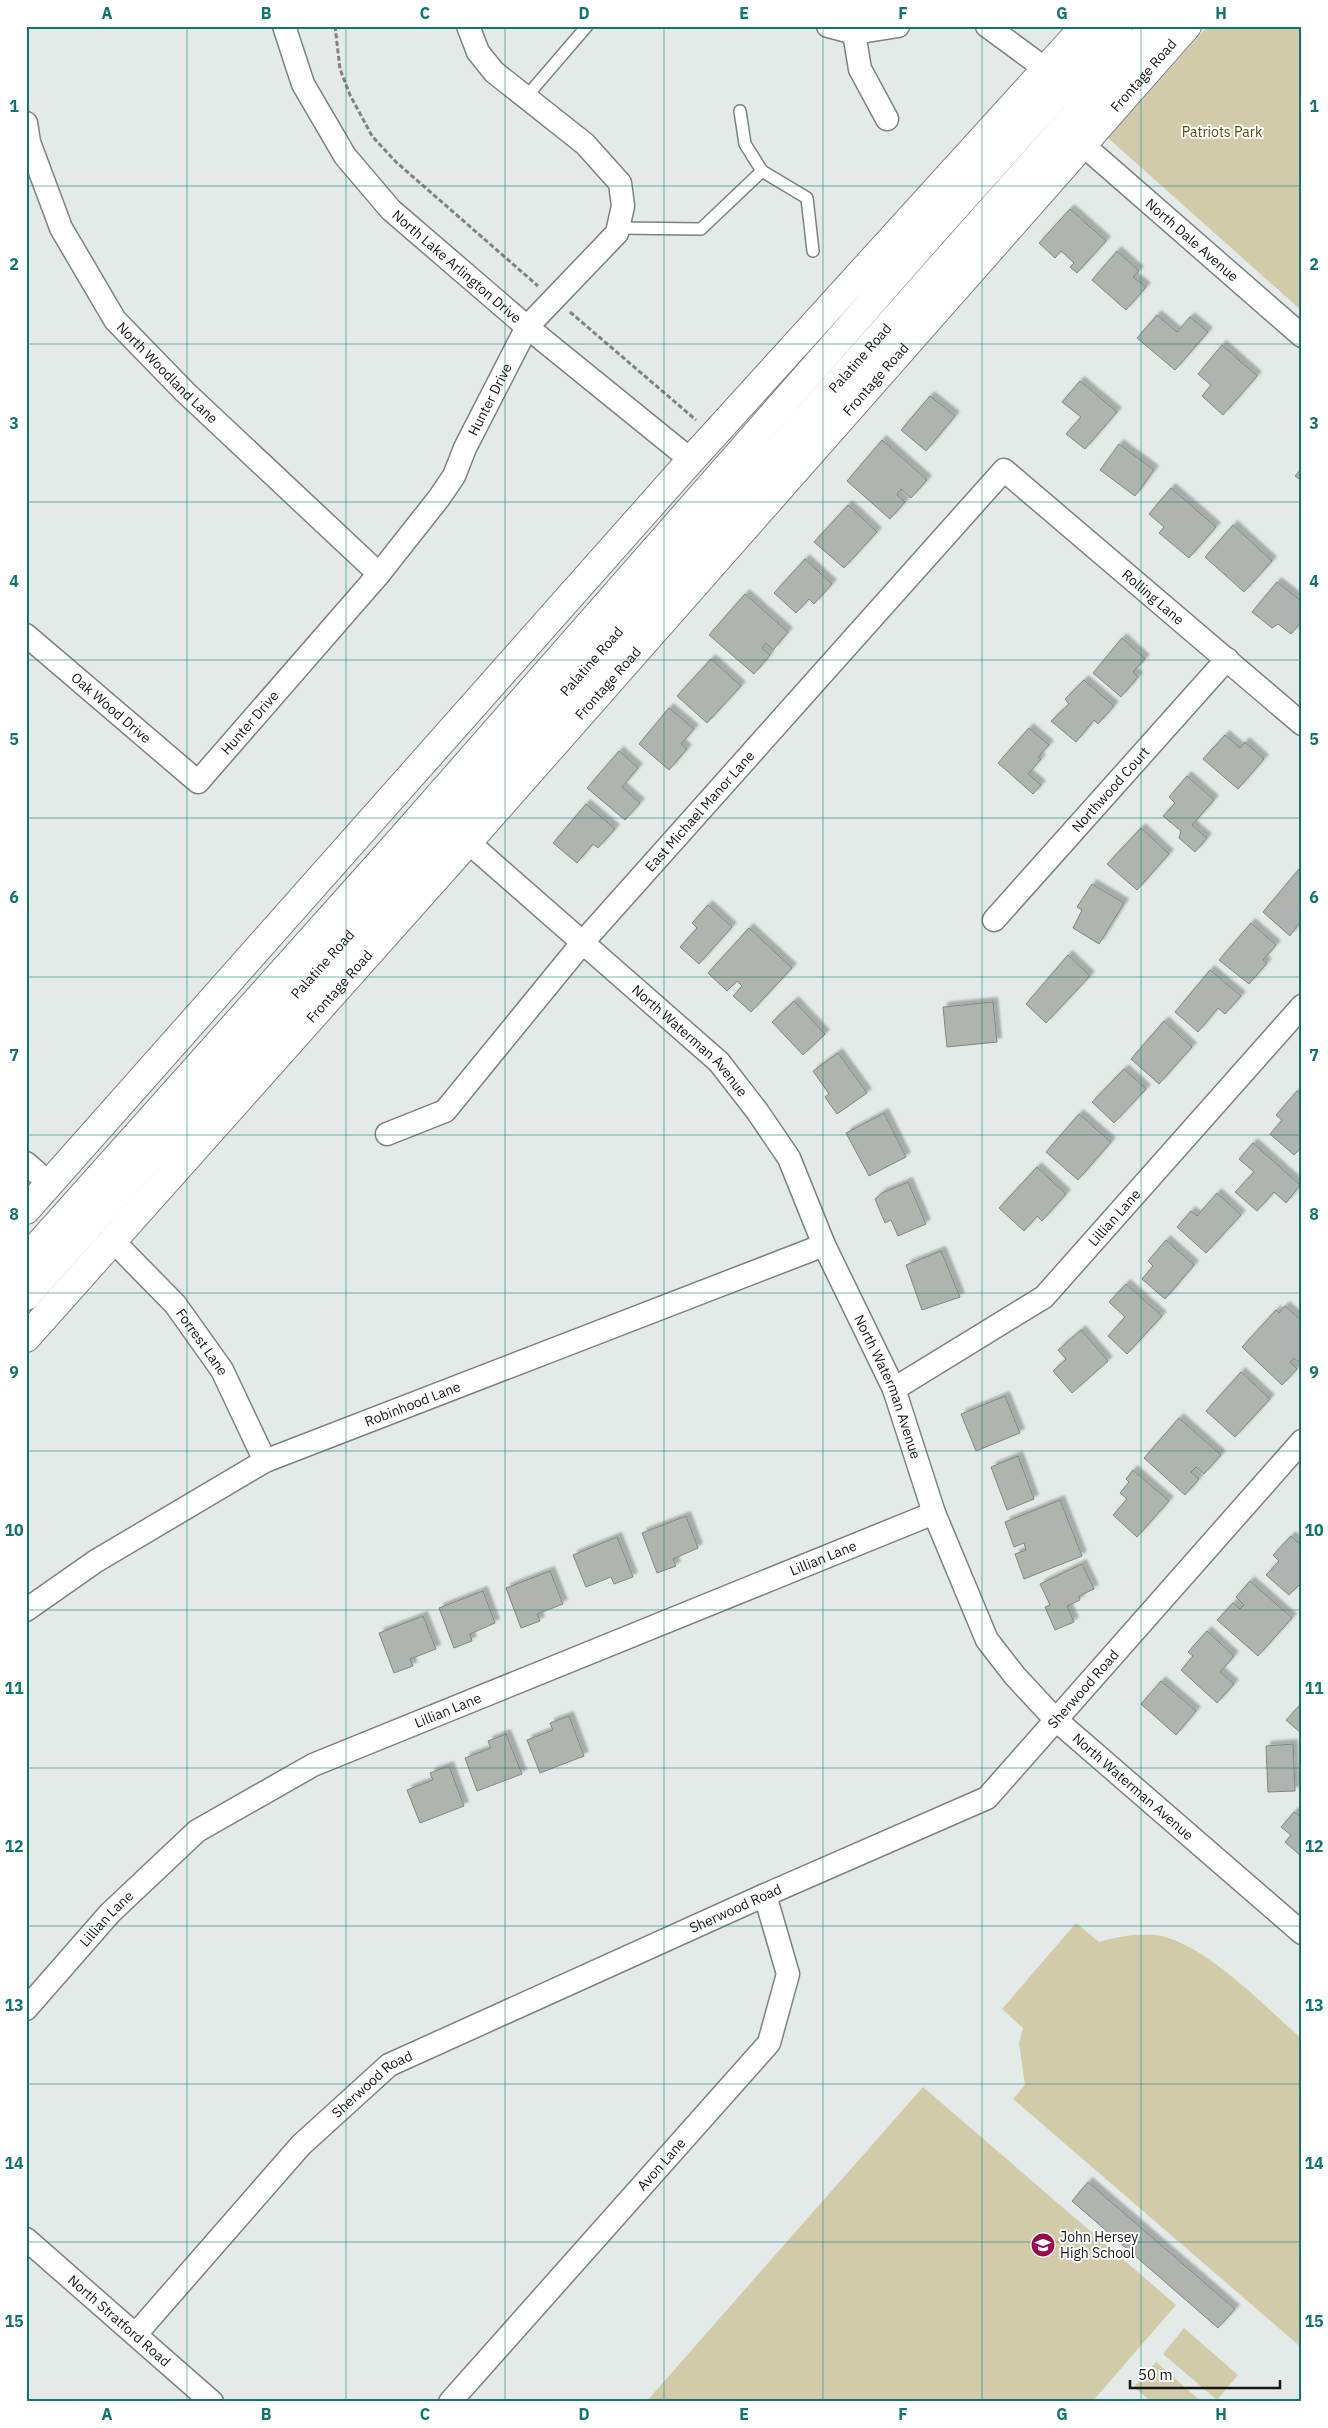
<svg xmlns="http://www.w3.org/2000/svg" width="1328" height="2428" font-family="'IBM Plex Sans',sans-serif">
<defs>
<filter id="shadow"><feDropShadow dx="4.5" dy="-4.5" stdDeviation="1" flood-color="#0004"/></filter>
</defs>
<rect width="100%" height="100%" fill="#e3eae7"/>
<path fill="#d1cbaa" d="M1208,26H1302V311L1108,138Z
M1076,1923L1099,1942C1117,1937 1136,1933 1156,1935C1204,1942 1265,2007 1302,2039V2348L1013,2099L1025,2085L1019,2043L1023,2028L1002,2009Z
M923,2087L1176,2305L1092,2402H646Z
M1184,2328L1238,2375L1217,2400L1163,2354Z
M1156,2362L1202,2402H1151L1134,2387Z"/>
<path fill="#b0b4ae" stroke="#828680" filter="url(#shadow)" d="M1070,209L1106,241L1077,273L1070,267L1074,263L1061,251L1055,258L1039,243Z
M1117,251L1139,271L1133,277L1146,287L1126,310L1092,280Z
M1157,315L1177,332L1190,317L1208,332L1175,370L1137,338Z
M1222,345L1257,376L1223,415L1202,396L1211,385L1198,374Z
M1080,381L1117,412L1085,449L1066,434L1081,417L1062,402Z
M930,396L955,416L926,451L901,430Z
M882,440L927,480L911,498L901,489L897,495L905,502L890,519L847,481Z
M1119,444L1154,470L1135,496L1100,470Z
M1302,468V481L1295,476Z
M1171,488L1216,527L1189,558L1159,533L1164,527L1149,514Z
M848,505L877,532L844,568L814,542Z
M1233,525L1272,561L1244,592L1205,557Z
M805,559L832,584L814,604L809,599L796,613L774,593Z
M1277,582L1302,602V621L1291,634L1278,624L1272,628L1252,612Z
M745,594L788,632L773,650L766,643L762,648L770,655L754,674L709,635Z
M1122,638L1145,659L1133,672L1138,677L1121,697L1093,673Z
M711,659L741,686L707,723L677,696Z
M1084,680L1114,706L1098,724L1094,720L1076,742L1051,721L1069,704L1065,699Z
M669,708L694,729L681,744L687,749L669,770L639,744Z
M1029,728L1049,745L1038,757L1041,759L1028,774L1041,785L1033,794L998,763Z
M1225,735L1240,748L1245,742L1264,759L1238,789L1203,759Z
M619,751L638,768L622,787L640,803L625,820L587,788Z
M1187,776L1214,800L1192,825L1207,838L1195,852L1179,838L1181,831L1163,816L1175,803L1169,797Z
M586,804L615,829L598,848L593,844L577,863L553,843Z
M1141,828L1169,854L1137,890L1107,864Z
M1299,869L1302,872V919L1290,936L1263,912Z
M1092,884L1124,903L1099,944L1073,928L1082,910L1077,907Z
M708,905L732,927L699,964L680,947L697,928L692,923Z
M1251,923L1276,945L1263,960L1267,963L1249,984L1219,960Z
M749,928L792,968L751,1012L733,996L742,986L737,981L727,991L708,973Z
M1068,955L1090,976L1046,1023L1026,1004Z
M1210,970L1241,996L1225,1014L1218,1008L1198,1032L1175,1012Z
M794,1001L825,1034L803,1055L772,1022Z
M993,1002L997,1042L947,1047L943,1007Z
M1164,1021L1192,1047L1159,1084L1131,1059Z
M838,1053L867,1093L837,1114L825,1097L829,1094L813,1071Z
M1124,1069L1146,1089L1114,1123L1092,1102Z
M1297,1091L1302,1096V1147L1294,1155L1270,1134L1282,1120L1276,1115Z
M884,1113L906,1157L869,1176L846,1133Z
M1079,1114L1111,1142L1078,1180L1046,1152Z
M1253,1143L1300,1185L1286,1203L1274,1192L1257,1211L1235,1192L1254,1172L1239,1159Z
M1037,1167L1066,1194L1042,1221L1037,1216L1024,1231L999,1208Z
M908,1182L926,1224L898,1236L891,1220L885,1223L875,1199L882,1193Z
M1217,1193L1241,1215L1206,1253L1177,1227L1191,1211L1197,1216Z
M1166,1240L1194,1265L1165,1299L1142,1279L1153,1266L1148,1261Z
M941,1251L960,1297L922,1310L906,1265Z
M1126,1284L1162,1316L1127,1354L1108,1336L1125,1317L1109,1302Z
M1285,1306L1302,1321V1365L1294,1358L1290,1362L1297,1369L1282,1385L1242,1347L1276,1310L1279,1313Z
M1081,1330L1108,1361L1072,1393L1053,1371L1066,1359L1058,1350Z
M1241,1372L1270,1399L1235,1437L1206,1411Z
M1005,1396L1020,1433L976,1451L961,1414Z
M1179,1418L1221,1455L1204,1474L1196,1467L1191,1472L1199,1479L1185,1495L1144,1458Z
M1018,1456L1034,1499L1007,1510L991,1467Z
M1133,1470L1169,1501L1137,1537L1113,1515L1127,1499L1120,1493L1129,1482L1126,1479Z
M1060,1500L1082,1556L1024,1579L1015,1554L1026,1550L1024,1543L1014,1547L1005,1522Z
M686,1516L698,1548L673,1559L676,1566L657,1573L642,1533Z
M1291,1536L1302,1546V1582L1289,1595L1266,1575L1279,1561L1273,1555Z
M617,1537L633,1577L614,1584L611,1577L586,1587L573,1555Z
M1082,1564L1094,1589L1079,1596L1080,1600L1067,1606L1074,1622L1055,1630L1045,1607L1050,1605L1040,1584Z
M550,1571L563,1604L537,1614L540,1621L521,1628L506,1588Z
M1250,1581L1292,1618L1258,1656L1217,1620L1233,1603L1240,1609L1244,1605L1236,1597Z
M483,1591L495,1623L470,1634L472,1641L454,1648L439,1608Z
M423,1616L436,1649L410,1659L413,1666L394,1673L379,1633Z
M1207,1631L1234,1656L1220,1672L1234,1684L1217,1703L1181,1670L1193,1656L1188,1652Z
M1161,1681L1196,1711L1176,1735L1141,1704Z
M1302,1703V1734L1286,1720Z
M569,1716L584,1756L540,1773L527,1740L553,1730L550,1723Z
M506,1734L522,1774L477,1791L465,1758L491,1748L488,1741Z
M1293,1744L1295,1791L1268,1792L1266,1746Z
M449,1766L464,1806L420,1823L407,1790L433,1780L430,1773Z
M1294,1812L1302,1818V1857L1285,1842L1291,1835L1281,1827Z
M1088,2182L1235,2309L1218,2328L1072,2201Z"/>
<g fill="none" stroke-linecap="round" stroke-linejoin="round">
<defs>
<path id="lane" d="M526,97L587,26
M740,111L745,144L762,171
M618,228L701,229L762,171L807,198L813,251"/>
<g id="street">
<path id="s1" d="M284,26L303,84L345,156L391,210L527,327L691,460"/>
<path d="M828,26L854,33L898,26"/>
<path d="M987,26L1047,70"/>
<path d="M854,33L860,69L887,119"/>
<path id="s2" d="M26,123L29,142L61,228L115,320L185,392L379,574"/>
<path id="s3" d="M1082,144L1302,336"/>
<path id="s4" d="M26,635L198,782L379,574L439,498L454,476L465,448L527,327L617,233L623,206L620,183L585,144L494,72L478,52L468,26"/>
<path id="s5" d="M468,842L719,1062L757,1111L789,1158L824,1245L894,1389L934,1513L987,1640L1015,1676L1055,1719L1302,1933"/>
<path id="s6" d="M994,920L1227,659"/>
<path id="s7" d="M387,1134L445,1111L583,942L1004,470L1302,724"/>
<path d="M26,1163L50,1184"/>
<path id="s8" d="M113,1241L175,1304L222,1370L265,1461"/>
<path id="s9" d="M894,1389L1044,1297L1302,1006"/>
<path id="s10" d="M26,1610L96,1561L265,1461L824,1245"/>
<path id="s11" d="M26,2009L110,1913L197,1831L313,1765L934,1513"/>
<path id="s12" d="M26,2239L212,2402"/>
<path id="s13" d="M136,2334L301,2145L389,2065L765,1895L987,1798L1302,1441"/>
<path id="s14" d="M450,2402L769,2043L788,1974L765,1895"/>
</g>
<g id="secondary">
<path d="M26,1210L691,460L1085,26"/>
<path id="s15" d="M26,1338L468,842L1187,26"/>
</g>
<g id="highway">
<path d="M26,1259L402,838L942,222L1118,26"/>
<path id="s16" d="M26,1296L421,854L1154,26"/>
</g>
</defs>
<use href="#lane" stroke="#7c827f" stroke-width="14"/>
<use href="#street" stroke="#7c827f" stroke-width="25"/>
<use href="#secondary" stroke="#7c827f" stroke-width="30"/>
<use href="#highway" stroke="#7c827f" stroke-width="30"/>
<path stroke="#7f8381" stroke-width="3" stroke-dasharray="5 2.5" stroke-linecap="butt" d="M335,26L340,69L350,95L372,136L396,162L538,286
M570,312L696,420"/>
<use href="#lane" stroke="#fff" stroke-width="11"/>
<use href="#street" stroke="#fff" stroke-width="22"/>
<use href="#secondary" stroke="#fff" stroke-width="28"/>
<use href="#highway" stroke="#fff" stroke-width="28"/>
</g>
<path fill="none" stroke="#0f766e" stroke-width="1" stroke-opacity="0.55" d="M187,26V2402M346,26V2402M505,26V2402M664,26V2402M823,26V2402M982,26V2402M1141,26V2402M26,186H1302M26,344H1302M26,502H1302M26,660H1302M26,818H1302M26,977H1302M26,1135H1302M26,1293H1302M26,1451H1302M26,1610H1302M26,1768H1302M26,1926H1302M26,2084H1302M26,2242H1302"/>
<defs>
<symbol id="school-disc" viewBox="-11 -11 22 22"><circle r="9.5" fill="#9e044b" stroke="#fff"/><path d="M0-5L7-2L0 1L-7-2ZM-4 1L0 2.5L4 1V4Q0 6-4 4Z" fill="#fff"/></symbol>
</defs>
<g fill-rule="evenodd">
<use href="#school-disc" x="1029" y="2231" width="28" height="28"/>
</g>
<g text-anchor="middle" stroke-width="4" stroke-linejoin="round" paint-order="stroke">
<g font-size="14" fill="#151716" stroke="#fff">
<text dy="5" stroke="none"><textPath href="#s15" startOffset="1686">Frontage Road</textPath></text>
<text dy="5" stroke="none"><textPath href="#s3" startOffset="146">North Dale Avenue</textPath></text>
<text dy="5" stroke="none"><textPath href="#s1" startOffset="302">North Lake Arlington Drive</textPath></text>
<text dy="5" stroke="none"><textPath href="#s16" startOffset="1255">Palatine Road</textPath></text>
<text dy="5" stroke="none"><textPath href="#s2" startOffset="292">North Woodland Lane</textPath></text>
<text dy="5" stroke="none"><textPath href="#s15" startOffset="1281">Frontage Road</textPath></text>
<text dy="5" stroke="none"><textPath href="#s4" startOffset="710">Hunter Drive</textPath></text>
<text dy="5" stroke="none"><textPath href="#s7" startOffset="1109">Rolling Lane</textPath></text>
<text dy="5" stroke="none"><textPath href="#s16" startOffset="850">Palatine Road</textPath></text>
<text dy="5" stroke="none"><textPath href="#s15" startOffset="876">Frontage Road</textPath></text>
<text dy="5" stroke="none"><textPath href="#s4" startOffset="112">Oak Wood Drive</textPath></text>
<text dy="5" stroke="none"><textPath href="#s4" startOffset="305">Hunter Drive</textPath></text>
<text dy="5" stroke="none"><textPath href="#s6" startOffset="175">Northwood Court</textPath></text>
<text dy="5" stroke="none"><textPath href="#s7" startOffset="456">East Michael Manor Lane</textPath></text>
<text dy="5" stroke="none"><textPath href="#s16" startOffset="445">Palatine Road</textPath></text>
<text dy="5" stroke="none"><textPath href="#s15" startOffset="471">Frontage Road</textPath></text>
<text dy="5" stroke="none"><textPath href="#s5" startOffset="298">North Waterman Avenue</textPath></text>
<text dy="5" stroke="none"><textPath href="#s9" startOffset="282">Lillian Lane</textPath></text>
<text dy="5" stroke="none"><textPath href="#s8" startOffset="135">Forrest Lane</textPath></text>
<text dy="5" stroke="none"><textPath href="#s5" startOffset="702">North Waterman Avenue</textPath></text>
<text dy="5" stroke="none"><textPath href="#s10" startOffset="440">Robinhood Lane</textPath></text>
<text dy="5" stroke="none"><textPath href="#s11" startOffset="931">Lillian Lane</textPath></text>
<text dy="5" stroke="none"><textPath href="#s13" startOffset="1170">Sherwood Road</textPath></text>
<text dy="5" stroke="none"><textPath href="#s11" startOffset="526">Lillian Lane</textPath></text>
<text dy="5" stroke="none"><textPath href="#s5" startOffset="1182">North Waterman Avenue</textPath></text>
<text dy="5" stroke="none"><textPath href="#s13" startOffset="750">Sherwood Road</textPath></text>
<text dy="5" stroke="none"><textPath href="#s11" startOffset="121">Lillian Lane</textPath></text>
<text dy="5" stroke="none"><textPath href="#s13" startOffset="345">Sherwood Road</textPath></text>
<text dy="5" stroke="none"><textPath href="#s14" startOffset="318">Avon Lane</textPath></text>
<text dy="5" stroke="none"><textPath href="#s12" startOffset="124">North Stratford Road</textPath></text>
</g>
<g font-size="14" fill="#564c08" stroke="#fff">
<text x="1222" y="137">Patriots Park</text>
</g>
<g font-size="14" fill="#151716" stroke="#fff" text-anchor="start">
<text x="1060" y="2242">John Hersey<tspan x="1060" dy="16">High School</tspan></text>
</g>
</g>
<rect width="1328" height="2428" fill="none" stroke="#ffffff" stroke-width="55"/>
<path d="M1130 2380v8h150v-8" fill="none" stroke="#151716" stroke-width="2.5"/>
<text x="1138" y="2380" font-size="15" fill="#151716" stroke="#ffffff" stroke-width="4" paint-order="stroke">50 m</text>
<rect x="28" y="28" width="1272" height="2372" fill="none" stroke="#0f766e" stroke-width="2"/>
<g font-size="16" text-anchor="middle" font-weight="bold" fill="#0f766e">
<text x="107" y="19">A</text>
<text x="266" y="19">B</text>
<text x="425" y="19">C</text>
<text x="584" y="19">D</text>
<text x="744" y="19">E</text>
<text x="903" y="19">F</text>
<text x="1062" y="19">G</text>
<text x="1221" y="19">H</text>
<text x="14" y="112">1</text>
<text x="1314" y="112">1</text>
<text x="14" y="270">2</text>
<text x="1314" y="270">2</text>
<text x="14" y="429">3</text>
<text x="1314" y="429">3</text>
<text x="14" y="587">4</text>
<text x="1314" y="587">4</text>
<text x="14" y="745">5</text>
<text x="1314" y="745">5</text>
<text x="14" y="903">6</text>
<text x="1314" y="903">6</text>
<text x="14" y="1061">7</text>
<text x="1314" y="1061">7</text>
<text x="14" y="1220">8</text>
<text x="1314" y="1220">8</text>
<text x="14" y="1378">9</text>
<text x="1314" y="1378">9</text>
<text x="14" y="1536">10</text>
<text x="1314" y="1536">10</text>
<text x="14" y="1694">11</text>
<text x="1314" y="1694">11</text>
<text x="14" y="1852">12</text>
<text x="1314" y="1852">12</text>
<text x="14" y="2011">13</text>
<text x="1314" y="2011">13</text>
<text x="14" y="2169">14</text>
<text x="1314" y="2169">14</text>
<text x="14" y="2327">15</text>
<text x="1314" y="2327">15</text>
<text x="107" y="2420">A</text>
<text x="266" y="2420">B</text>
<text x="425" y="2420">C</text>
<text x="584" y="2420">D</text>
<text x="744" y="2420">E</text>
<text x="903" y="2420">F</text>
<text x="1062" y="2420">G</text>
<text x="1221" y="2420">H</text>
</g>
</svg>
